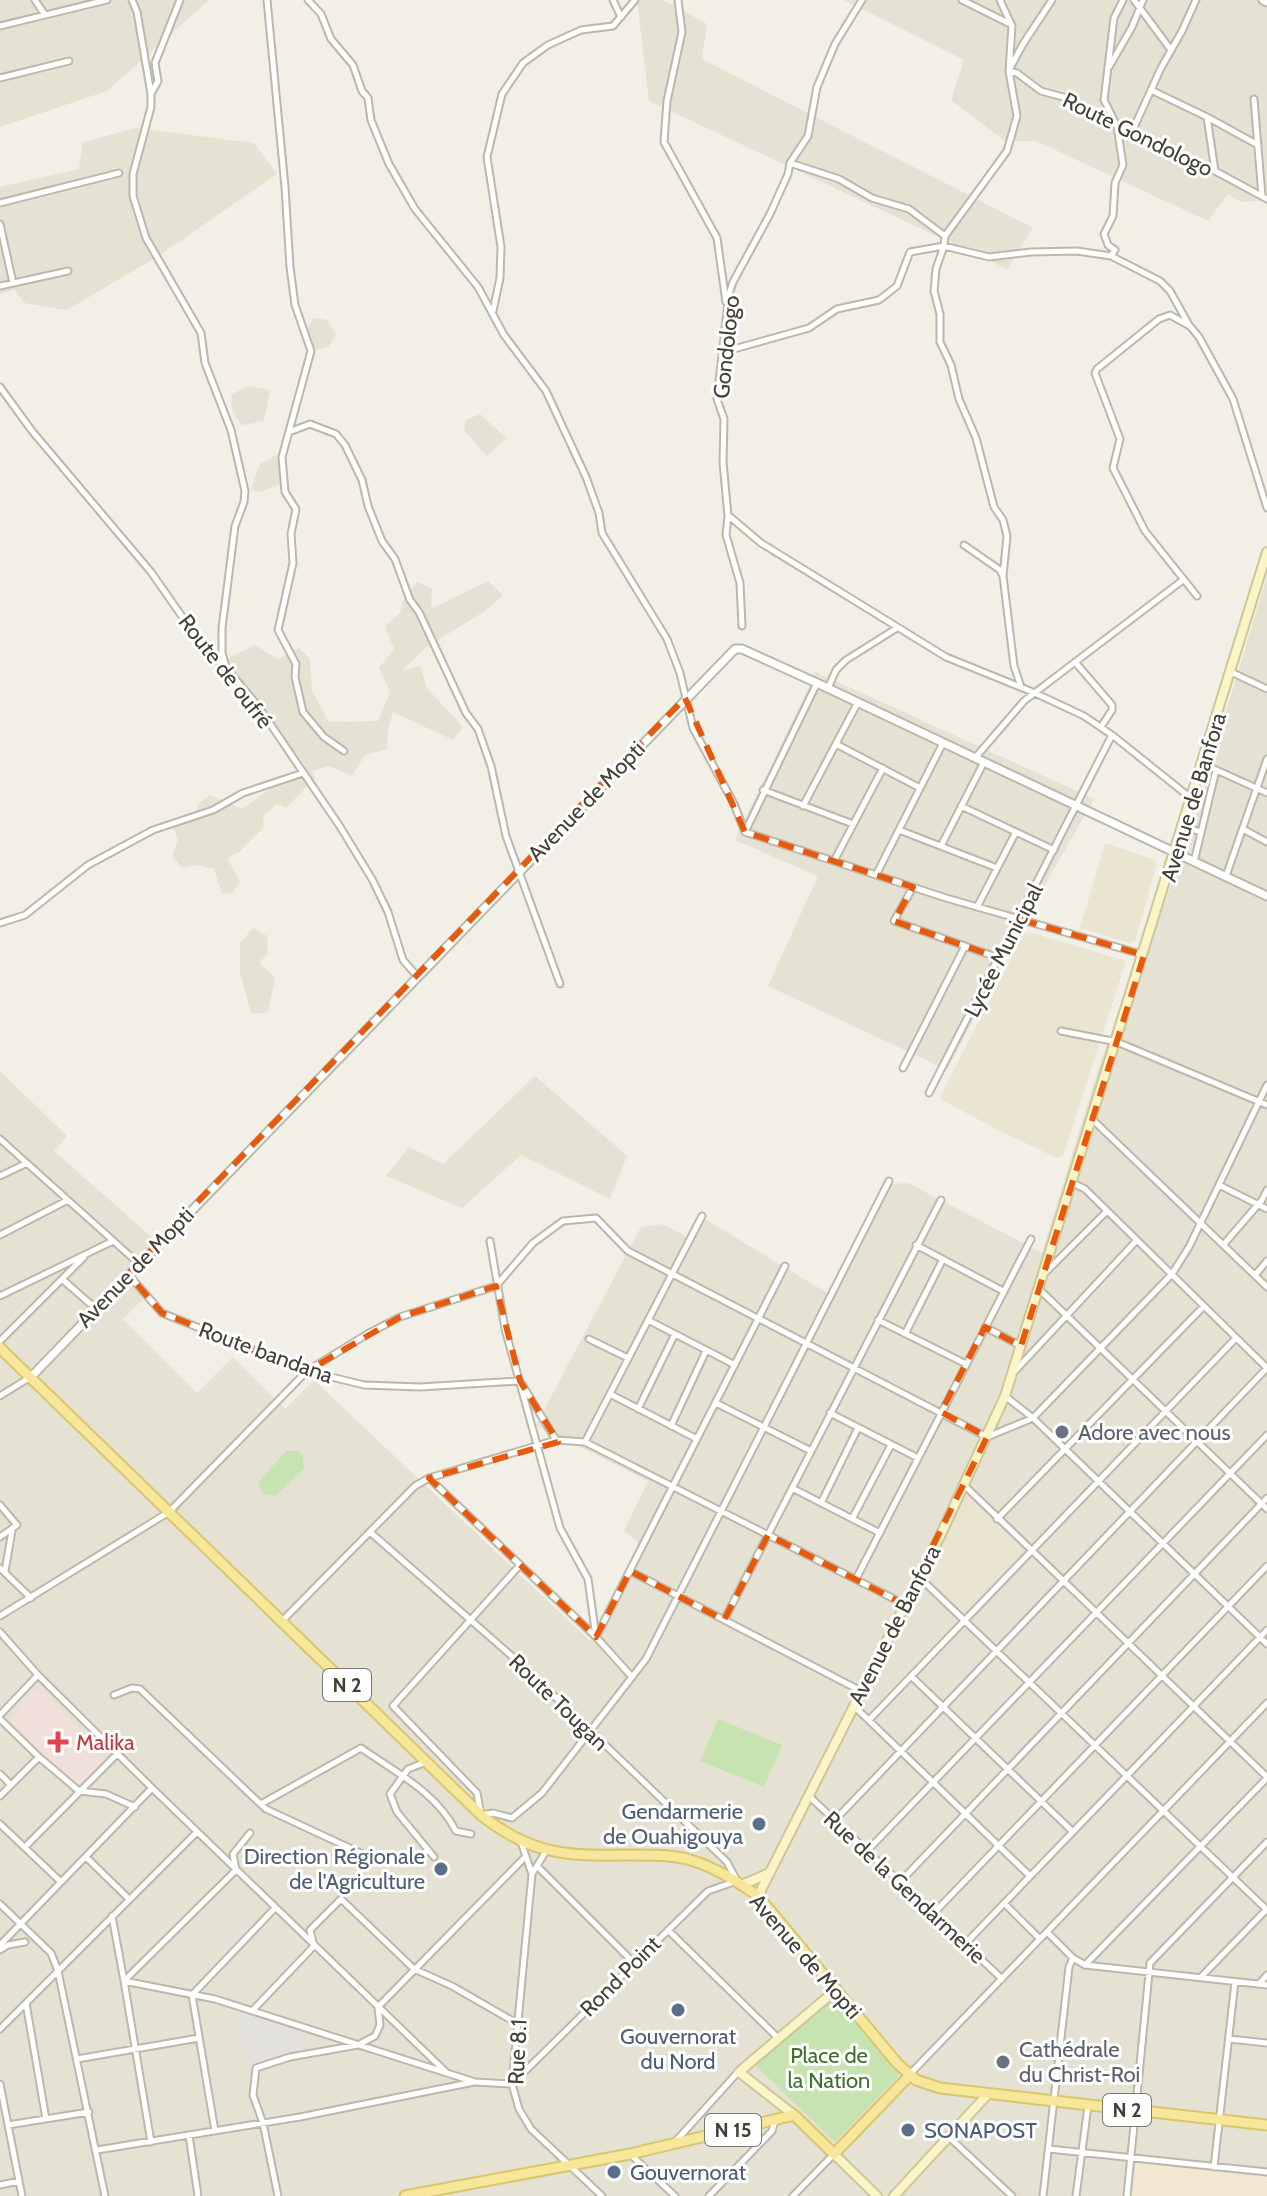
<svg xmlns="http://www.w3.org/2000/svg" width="1267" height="2196" font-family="Cabin,sans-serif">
<rect width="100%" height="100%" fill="#f1efe6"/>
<path fill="#e5e2d4" d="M0,0H209L107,91L0,127Z
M637,0H663L707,24L702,59L1033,228L1007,269L649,101Z
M844,0H1267V200L1241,202L1228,194L1208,221L1036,141H1005L951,100L964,60Z
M136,128L254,143L277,174L160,255L67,310L24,303L15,290L0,294V187L79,169L83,142Z
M314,318L327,320L336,335L328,347L316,350L310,344L306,331Z
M247,386L270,390L264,421L241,425L233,412L231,395Z
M480,414L506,438L487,456L464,430L466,420Z
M276,455L286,471L287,482L259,492L251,489L260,464Z
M1267,576V2196H0V1071L67,1136L54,1151L163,1247L132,1281L143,1299L123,1319L197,1393L233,1357L285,1409L314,1380L590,1641L639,1543L624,1531L648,1481L536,1425L641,1227L663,1224L693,1240L705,1219L829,1294L882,1185L908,1183L1042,1253L1100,1063L1180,864Z
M488,581L503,595L485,611L425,648L402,671L420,666L427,688L463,727L453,740L393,712L388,730L387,749L365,755L352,776L329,766L312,771L315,778L286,808L277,804L263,816L264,827L239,852L227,858L240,882L232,893L222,894L214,869L197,865L183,868L172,857L178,839L171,823L196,814L199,803L210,795L242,809L305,765L231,669L229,658L255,645L278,659L299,648L310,659L312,691L329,722L378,721L390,692L379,668L394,649L385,626L400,613L403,601L417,582L432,589L431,609Z
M816,672L1094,799L1029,913L947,1070L768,986L818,876L735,840Z
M253,928L267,936L268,954L259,962L275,978L268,1012L251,1014L240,972V943Z
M535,1076L627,1156L610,1199L521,1155L462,1208L386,1176L409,1147L443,1164Z"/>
<path fill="#f2e8d2" d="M1136,2163L1267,2177V2196H1131Z"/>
<path fill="#e9e5d1" d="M1105,843L1155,860L1157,864L1135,941L1130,943L1080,928Z
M1029,932L1126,961L1063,1156L1057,1158L1000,1131L942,1100L941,1095L1023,935Z
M971,1499L1021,1548L1022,1552L967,1610L962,1611L929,1579V1572L965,1500Z"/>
<path fill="#f1e0da" d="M39,1689L106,1759L79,1786L70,1787L11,1725V1719L29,1693Z"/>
<path fill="#c6e3b1" d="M286,1451H297L303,1455L304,1469L275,1496L263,1494L258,1483Z
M718,1719L782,1745L764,1787L700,1761Z
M834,1995L900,2074L835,2142L755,2065Z"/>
<path fill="#e2e1dd" d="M237,2012L302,2030V2051L246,2068Z"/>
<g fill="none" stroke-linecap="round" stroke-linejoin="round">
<defs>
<path id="minor" d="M35,0L45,15
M132,0L137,12L151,94V107L133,174V196L146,238L201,333L205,363L231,430L245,491L244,502L235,526L222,628V653L226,667
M267,0L285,187L290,267L295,305L311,351L282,457L285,492L296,509L291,534L293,563L278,630L296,664L295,677L303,712L324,737L344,751
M308,0L321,14L331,39L353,65L362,91L368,98L371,120L389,164L415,209L478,287L504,335L546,391L586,477L599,513L602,533L667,639L680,673L693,728L734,804L745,832
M613,0L621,17
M678,0L682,32L667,101L664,142L717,238L726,302
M1000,0L1011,24
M1134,0L1171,50
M0,26L107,0
M1109,67L1132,27L1143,0
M1009,70L1023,44L1052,0
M1009,71L1017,73L1041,91L1063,97L1076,106L1106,118L1131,134L1215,171L1267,199
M0,78L69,61
M1151,90L1207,117L1215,171
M152,92L158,81L155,63L180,0
M1254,99L1262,196
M1207,117L1258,145
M1131,134L1161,68L1182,31L1196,0
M790,163L839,179L872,198L909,209L945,236
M0,203L119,173
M0,224L13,283
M1111,256L1115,250L1108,245L1104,234L1113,216L1115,183L1123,165L1117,126L1104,100L1114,18L1123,0
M0,286L68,271
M493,311L500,278L501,247L487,157L502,94L523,63L548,45L581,30L613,26L635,0
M1188,325L1170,315L1159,319L1097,369L1095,373L1120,439L1113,468L1145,531L1197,596
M723,352L809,328L837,309L879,300L897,286L910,252L944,246L945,236L1007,151L1017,116L1009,71L1012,25L962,0
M0,387L32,431L151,572L204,648L227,669L258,706L339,825L372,879L388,912L403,960L417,976
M289,432L310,424L336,434L345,445L362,480L368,506L382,541L395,559L410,600L419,612L466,713L478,729L491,766L506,836L560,984
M729,516L761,543L946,657L1035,693L1084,716L1112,735L1192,799
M964,545L1000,570L1003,576L1014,666L1021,687
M1003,576L1007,536L1003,520L994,507L976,438L959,399L951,365L940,342V314L934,291L936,269L944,246L989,257L1031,252L1077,251L1111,256L1160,281L1170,291L1189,325L1199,337L1233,399L1267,508
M742,626L740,583L726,535L728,516L723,462L724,419L717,399L729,294L733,282L770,214L788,174L790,163L808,136L817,87L835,44L862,0
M1075,662L1112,705V710L1101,727
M1231,672L1267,689
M828,688L836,670L846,660L897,628
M836,744L920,788
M975,758L1024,701L1183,580
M1203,764L1267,793
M763,790L853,824
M803,806L858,702
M961,806L1054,850
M1184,826L1200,832
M1243,829L1267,842
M899,830L997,868
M745,832L946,898L1141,954
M745,832L817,683
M941,846L984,762
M834,861L883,768
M1194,862L1216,770
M876,875L943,743
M1226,876L1267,759
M913,887L894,921L999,958
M977,907L1016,832
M0,923L25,915L88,865L153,830L213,810L243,793L303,773
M1061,1031L1117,1042L1267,1105
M903,1068L965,946
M929,1093L1112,735
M1093,1120L1267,1287
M0,1139L138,1263
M0,1176L27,1163
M1219,1185L1267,1209
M0,1235L68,1200
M490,1241L505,1329L560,1528L588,1579L596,1637L785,1266
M1224,1244L1262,1200L1267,1190
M916,1245L1003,1291
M1046,1272L1107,1211
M128,1274L162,1313L307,1371L364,1385L420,1387L520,1381L556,1440L585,1442L904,1604
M1255,1275L1267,1261
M63,1280L95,1308
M1039,1289L1267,1509
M0,1296L113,1241
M648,1320L735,1365
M878,1320L966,1364
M985,1327L1021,1346
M905,1334L943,1259
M589,1339L628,1358
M0,1341L84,1257
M1015,1371L1137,1240
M610,1394L697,1439
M0,1396L29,1378
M1005,1396L1033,1418L1267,1644
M716,1403L811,1451
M638,1409L675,1334
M830,1413L918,1458
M671,1426L706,1351
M585,1442L702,1216
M429,1478L596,1637L632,1677
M964,1485L1267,1777
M792,1488L880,1533
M821,1503L858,1428
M0,1505L17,1525L0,1537
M852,1519L891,1445
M997,1519L1204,1306
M520,1565L393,1706L477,1793L481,1815L493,1813L512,1818L542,1793L646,1659L889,1181
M0,1568L31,1598
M5,1571L12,1531
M630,1571L861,1691
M919,1577L1267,1910
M856,1579L1031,1239
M0,1616L169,1512L307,1371L369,1333L400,1317L496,1286L533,1243L563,1221L596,1218L628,1251L987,1437L1033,1418L1172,1274L1189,1247L1267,1085
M724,1620L941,1200
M282,1621L415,1486L429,1478L556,1440
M0,1632L38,1675L152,1788L447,2073
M911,1676L1073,1832
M114,1695L132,1688L140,1689L251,1795L266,1809L367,1856L412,1862L428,1850
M854,1706L1030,1876
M0,1715L38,1675
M0,1719L39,1757L79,1791L106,1794L135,1807
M869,1720L1236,1338
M426,1762L408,1769L390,1794L397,1812L434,1857
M0,1774L11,1785
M808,1795L1002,1979
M0,1796L39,1757
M261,1804L361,1748C395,1772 436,1792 456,1831L471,1834
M835,1820L1267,1368L1085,1189L1073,1183
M0,1824L61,1882
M521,1842L532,1874L546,1851
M25,1847L117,1754
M867,1851L1267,1435
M86,1857L129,1899
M537,1866L633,1962
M532,1874L512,2084L519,2109L531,2129L602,2196
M900,1882L1267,1498
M1004,1903L1040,1939
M0,1904L51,1953L58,1971L105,2196
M933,1914L1267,1566
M112,1916L124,1981L215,1999L475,2082L512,2084L708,1891L737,1881L727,1862L522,1665L370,1532
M668,1930L778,2038
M1047,1932L1073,1958L1085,1965L1267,1985
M965,1944L1267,1630
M0,1945L152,1788
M0,1950L8,1945L25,1942
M1085,1965L1267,1778
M1201,1977L1266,1910
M1259,1984L1267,1975
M26,2003L46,2119
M252,2011L314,1946L310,1930L341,1899L414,1969L452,1986L518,2024
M0,2029L197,1832
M1229,2039L1267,2043
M77,2059L199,2038
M910,2074L1267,1703
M0,2084L22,2196
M8,2125L89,2112
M215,2131L192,1995L275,1908
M189,2135L198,2196
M949,2137L1012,2196
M151,2142L124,1981L236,1870L233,1854L250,1833
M675,2142L738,2072
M1049,2149L1267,2172
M97,2150L300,2117L474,2082
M631,2155L675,2196
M1214,2167L1235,1982
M0,2185L19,2181
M278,2196L263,2123L253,2095L256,2068L290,2057L358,2045L375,2036L380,2025L378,2007L526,1856
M709,2196L772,2131L775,2121
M793,2196L833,2155
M1043,2196L1069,1967L1073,1958
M1076,2196L1088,2106
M1127,2196L1150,1963L1267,1842"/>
<path id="tertiary" d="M1263,0L1267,2
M30,1378L735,649H742L817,683L1267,896"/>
<path id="secondary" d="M742,1885L767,1874
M758,1896L942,1532L1005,1396L1267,552
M794,2115L739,2072L837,1989
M834,2154L877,2196
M894,2196L987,2095"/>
<path id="primary" d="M0,1348L481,1815C526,1851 562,1857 619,1855C641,1855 664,1854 687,1859C713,1866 735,1880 758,1896L897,2063L916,2080L940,2088L1267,2125
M405,2196L630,2154L794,2115L834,2154L910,2075"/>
</defs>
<use href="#minor" stroke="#bcb8a9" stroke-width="9"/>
<use href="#tertiary" stroke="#bcb8a9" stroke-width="11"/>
<use href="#secondary" stroke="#cec698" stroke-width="12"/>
<use href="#primary" stroke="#d9c66c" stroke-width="13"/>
<use href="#minor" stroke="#fff" stroke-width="5"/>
<use href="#tertiary" stroke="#fff" stroke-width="7"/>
<use href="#secondary" stroke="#faf4c7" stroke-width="8"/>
<use href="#primary" stroke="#f6e79a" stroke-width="9"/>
</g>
<path fill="none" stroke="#e8590c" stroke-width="6" stroke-dasharray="16 10" stroke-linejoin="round" d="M685,698L745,832L913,887L894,921L999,958L1019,919L1144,955L1021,1346L985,1327L941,1412L987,1437L904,1604L768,1535L724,1620L630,1571L596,1637L429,1478L558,1442L520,1381L496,1286L400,1317L307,1371L162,1313L128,1274Z"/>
<g fill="#6b7280" stroke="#fff" stroke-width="3">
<circle cx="1062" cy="1432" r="8"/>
<circle cx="1003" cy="2062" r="8"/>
</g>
<path fill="#e0444e" stroke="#fff" stroke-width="3" d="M54 1730h8v8h8v8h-8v8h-8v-8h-8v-8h8z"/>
<g fill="#5c6f8a" stroke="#fff" stroke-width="3">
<circle cx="759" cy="1824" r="8"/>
<circle cx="441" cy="1869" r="8"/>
<circle cx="678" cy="2010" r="8"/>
<circle cx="908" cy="2130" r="8"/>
<circle cx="614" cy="2172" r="8"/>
</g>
<g text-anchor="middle" stroke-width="6" stroke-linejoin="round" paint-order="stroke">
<g fill="#fff" stroke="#7b7972" stroke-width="2">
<rect x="323" y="1669" width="48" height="32" rx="6"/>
<rect x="1103" y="2094" width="48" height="32" rx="6"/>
<rect x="705" y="2114" width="56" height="32" rx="6"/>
</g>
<g font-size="20" font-weight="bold" fill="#434036">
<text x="347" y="1692">N 2</text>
<text x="1127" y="2117">N 2</text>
<text x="733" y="2137">N 15</text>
</g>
<g font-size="22" fill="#434036" stroke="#fff">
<text transform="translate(1138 134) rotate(26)" y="8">Route Gondologo</text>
<text transform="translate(726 347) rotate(-84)" y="8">Gondologo</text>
<text transform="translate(226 671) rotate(52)" y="8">Route de oufré</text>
<text transform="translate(1193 797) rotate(-73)" y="8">Avenue de Banfora</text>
<text transform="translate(586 801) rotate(-46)" y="8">Avenue de Mopti</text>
<text transform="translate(1003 950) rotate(-63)" y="8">Lycée Municipal</text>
<text transform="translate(135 1267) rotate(-46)" y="8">Avenue de Mopti</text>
<text transform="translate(266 1352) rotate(20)" y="8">Route bandana</text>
<text transform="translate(894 1625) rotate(-63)" y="8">Avenue de Banfora</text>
<text transform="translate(559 1702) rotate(44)" y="8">Route Tougan</text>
<text transform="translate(905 1887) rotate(43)" y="8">Rue de la Gendarmerie</text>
<text transform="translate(806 1956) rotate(49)" y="8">Avenue de Mopti</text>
<text transform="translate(620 1976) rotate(-45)" y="8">Rond Point</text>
<text transform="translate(517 2052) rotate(-87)" y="8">Rue 8.1</text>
</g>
<g font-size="22" fill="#5b616d" stroke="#fff" text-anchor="start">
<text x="1078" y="1440">Adore avec nous</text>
<text x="1019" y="2057">Cathédrale<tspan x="1019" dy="25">du Christ-Roi</tspan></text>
</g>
<g font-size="22" fill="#be3a42" stroke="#fff" text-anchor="start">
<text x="76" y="1750">Malika</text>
</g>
<g font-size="22" fill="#4e5e75" stroke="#fff" text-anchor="end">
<text x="743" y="1819">Gendarmerie<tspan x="743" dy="25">de Ouahigouya</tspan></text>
<text x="425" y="1864">Direction Régionale<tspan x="425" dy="25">de l'Agriculture</tspan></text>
<text x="678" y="2044" text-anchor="middle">Gouvernorat<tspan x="678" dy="25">du Nord</tspan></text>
<text x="924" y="2138" text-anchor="start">SONAPOST</text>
<text x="630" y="2180" text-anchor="start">Gouvernorat</text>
</g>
<g font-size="22" fill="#3f702e" stroke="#fff">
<text x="829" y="2063">Place de<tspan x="829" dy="25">la Nation</tspan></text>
</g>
</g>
</svg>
